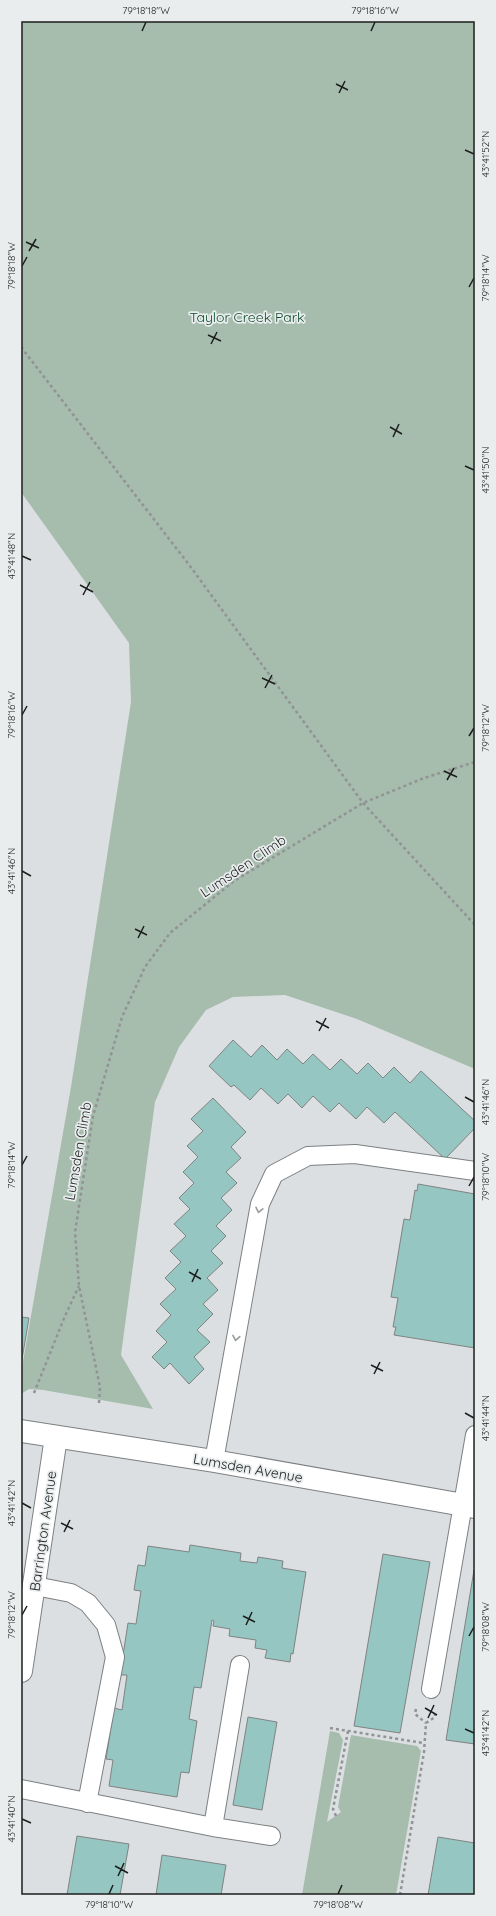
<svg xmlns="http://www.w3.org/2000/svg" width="496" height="1916" font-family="Quicksand,sans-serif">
<rect width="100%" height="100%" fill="#dcdfe1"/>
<path fill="#a6bcad" d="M21,21H475V1069L357,1019L285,995L233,997L206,1010L179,1047L155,1102L121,1355L153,1409L43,1390L29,1389L21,1394V1373L71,1087L131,702L129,643L21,492Z
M330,1731L339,1733L343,1740L327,1822L341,1812L338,1807L351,1735L417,1746L421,1751L396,1895H302Z"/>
<path fill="#96c6c2" stroke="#7f8382" d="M233,1040L251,1057L262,1045L277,1060L287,1049L303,1064L313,1054L330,1070L341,1059L357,1074L368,1063L383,1078L394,1067L410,1083L421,1071L475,1121V1128L445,1159L395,1112L384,1123L367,1107L356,1119L339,1103L330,1112L313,1096L302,1108L288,1094L278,1104L261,1088L250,1100L234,1085L231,1087L209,1066Z
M213,1098L246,1132L231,1147L241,1158L226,1172L237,1183L221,1198L232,1210L216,1226L226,1236L211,1251L223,1263L207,1278L218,1290L203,1304L213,1314L197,1330L210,1342L194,1357L204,1369L189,1384L170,1363L164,1369L152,1357L167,1342L156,1331L171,1315L160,1304L176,1289L165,1278L181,1262L170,1251L186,1236L174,1224L190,1209L179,1198L194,1183L183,1172L198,1157L187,1146L203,1131L191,1119Z
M418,1184L475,1194V1348L394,1335L396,1327H393L398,1298L391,1297L404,1219L410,1220L415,1190L417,1191Z
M21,1317L29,1318L21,1365Z
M190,1545L241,1553L240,1561L257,1563L258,1557L283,1561L282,1568L306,1572L293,1654L291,1653L290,1662L265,1658L267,1650L255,1648L256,1640L229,1636L230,1629L213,1626L214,1621L212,1620L201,1688L194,1687L189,1719L197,1721L189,1773L181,1772L177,1797L109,1786L113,1760L106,1759L114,1708L122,1710L127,1675H120L128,1623L136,1624L141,1591L134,1590L138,1565L145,1566L148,1546L189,1552Z
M383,1554L430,1562L400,1733L354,1726Z
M474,1570H475V1744L446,1740Z
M248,1717L277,1722L262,1810L233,1805Z
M77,1836L129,1844L120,1895H67Z
M438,1837L475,1843V1895H428Z
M162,1855L226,1865L221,1895H156Z"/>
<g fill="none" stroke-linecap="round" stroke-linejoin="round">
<defs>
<path id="service" d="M214,1461L260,1204L274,1174L308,1156L355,1154L475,1171
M35,1586L71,1593L88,1603L106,1625L115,1657L87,1803
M431,1689L475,1435
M21,1789L213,1827L271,1836
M213,1827L240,1665"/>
<path id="minor" d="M21,1671L56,1437"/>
<path id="tertiary" d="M21,1431L214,1461L475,1507"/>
</defs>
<use href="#service" stroke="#7d8082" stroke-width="20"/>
<use href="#minor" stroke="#7d8082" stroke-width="24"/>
<use href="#tertiary" stroke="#7d8082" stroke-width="24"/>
<path stroke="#919395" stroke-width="2.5" stroke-dasharray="3 3" stroke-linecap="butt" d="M21,347L190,566L363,803L475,925
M34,1393L65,1316L79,1286
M99,1403L100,1387L79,1286L75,1232L93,1116L122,1017L145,967L170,933L234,881L363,803L424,778L475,762
M416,1709L415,1714L426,1723
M330,1728L423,1743
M336,1816L333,1809L348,1731
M400,1895L424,1752L426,1723L435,1717V1714"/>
<use href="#service" stroke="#fff" stroke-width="18"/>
<use href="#minor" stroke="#fff" stroke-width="22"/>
<use href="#tertiary" stroke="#fff" stroke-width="22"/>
</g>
<defs><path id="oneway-chevron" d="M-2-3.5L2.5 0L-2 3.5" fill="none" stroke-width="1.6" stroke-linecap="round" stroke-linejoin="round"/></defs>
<g stroke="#999a9a">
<use href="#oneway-chevron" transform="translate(259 1210) rotate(102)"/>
<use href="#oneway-chevron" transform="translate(236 1338) rotate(100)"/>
</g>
<path fill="none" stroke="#1d1e1e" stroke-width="1.5" d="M142,31L146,22M371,31L375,22M336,84L348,90M339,93L345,81M465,150L474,154M26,242L39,248M29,251L36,239M22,266L27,257M469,287L474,278M208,335L221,341M211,344L217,332M390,427L402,434M393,437L399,424M465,466L474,470M22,556L31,560M80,585L93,592M83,595L90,582M262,678L275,684M265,688L272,675M22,715L27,706M469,736L474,728M444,771L457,777M447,780L454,768M22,871L31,876M135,929L147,935M138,938L144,926M316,1021L329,1028M319,1031L326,1018M465,1097L474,1102M22,1165L27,1156M469,1186L474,1177M189,1272L201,1279M192,1282L198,1269M371,1365L383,1371M374,1374L380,1362M465,1413L474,1418M22,1503L31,1508M61,1523L73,1529M64,1532L70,1520M22,1615L27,1606M243,1616L255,1622M246,1625L252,1612M469,1636L474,1627M425,1708L437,1715M428,1718L434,1705M465,1729L474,1733M22,1819L31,1823M115,1866L128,1873M118,1876L124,1863M109,1894L113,1885M338,1894L342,1885"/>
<g text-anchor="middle" stroke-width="3.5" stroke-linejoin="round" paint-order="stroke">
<g font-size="14" fill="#0d4b2c" stroke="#e9edee">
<text x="247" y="322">Taylor Creek Park</text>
</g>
<g font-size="14" fill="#1d1e1e" stroke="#e9edee">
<text transform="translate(243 866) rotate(-34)" y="5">Lumsden Climb</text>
<text transform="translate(78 1151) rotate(-80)" y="5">Lumsden Climb</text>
<text transform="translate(248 1468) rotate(10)" y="5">Lumsden Avenue</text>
<text transform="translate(43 1531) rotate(-82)" y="5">Barrington Avenue</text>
</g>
</g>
<rect width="496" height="1916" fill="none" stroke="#e9edee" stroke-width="44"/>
<rect x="22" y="22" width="452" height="1872" fill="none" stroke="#1d1e1e" stroke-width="1.5"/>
<g font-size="10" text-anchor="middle" fill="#1d1e1e">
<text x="146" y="14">79°18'18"W</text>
<text x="375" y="14">79°18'16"W</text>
<text transform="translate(485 154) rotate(-90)" y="4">43°41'52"N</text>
<text transform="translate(11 266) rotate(-90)" y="4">79°18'18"W</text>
<text transform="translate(485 278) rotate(-90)" y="4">79°18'14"W</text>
<text transform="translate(485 470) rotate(-90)" y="4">43°41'50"N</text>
<text transform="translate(11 556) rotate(-90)" y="4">43°41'48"N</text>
<text transform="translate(11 715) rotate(-90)" y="4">79°18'16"W</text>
<text transform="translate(485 728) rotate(-90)" y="4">79°18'12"W</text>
<text transform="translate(11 871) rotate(-90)" y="4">43°41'46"N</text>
<text transform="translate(485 1102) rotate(-90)" y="4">43°41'46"N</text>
<text transform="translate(11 1165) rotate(-90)" y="4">79°18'14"W</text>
<text transform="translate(485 1177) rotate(-90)" y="4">79°18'10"W</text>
<text transform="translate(485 1418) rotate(-90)" y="4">43°41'44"N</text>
<text transform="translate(11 1503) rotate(-90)" y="4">43°41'42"N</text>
<text transform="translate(11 1615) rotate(-90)" y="4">79°18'12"W</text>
<text transform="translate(485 1627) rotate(-90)" y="4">79°18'08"W</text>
<text transform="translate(485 1733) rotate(-90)" y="4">43°41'42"N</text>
<text transform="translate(11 1819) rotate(-90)" y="4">43°41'40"N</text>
<text x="109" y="1908">79°18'10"W</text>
<text x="338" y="1908">79°18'08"W</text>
</g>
</svg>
